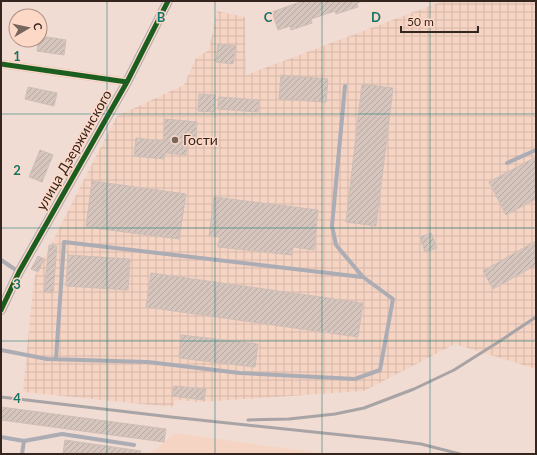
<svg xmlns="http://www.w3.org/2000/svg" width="537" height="455" font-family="Lato,sans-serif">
<defs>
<pattern id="industrial-grid" width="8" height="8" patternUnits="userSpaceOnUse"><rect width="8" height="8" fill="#f6d4c4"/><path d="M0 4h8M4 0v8" fill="none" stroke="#d4b6a8"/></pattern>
<pattern id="building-hatch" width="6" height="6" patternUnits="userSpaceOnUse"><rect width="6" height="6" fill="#d5c5bd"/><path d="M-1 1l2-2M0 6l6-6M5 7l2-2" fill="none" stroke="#b7a9a2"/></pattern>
</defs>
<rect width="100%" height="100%" fill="#f1dcd3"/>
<path fill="#f6d4c4" d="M175,433L326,454H150Z"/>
<path fill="url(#industrial-grid)" d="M443,1H536V369L455,344L364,391L201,402L176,400L172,407L23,392L34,278L94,160L117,116L184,85L196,58L209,50L217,11L245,17L246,75Z"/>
<path fill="url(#building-hatch)" stroke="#cebeb6" d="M303,1H363L357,3L358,7L336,14L335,11L311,19L312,23L291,30L290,26L278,30L272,12Z
M40,36L66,40L64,55L37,51L39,40H40Z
M218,44L236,46L233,64L216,62Z
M281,75L328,79L326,102L279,99Z
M362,84L393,88L376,226L346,222Z
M28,87L57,93L54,106L25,99Z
M199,94L215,95L214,112L198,111Z
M219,97L259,100L258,112L218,109Z
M165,119L197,122L196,137L188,136L186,155L165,153L164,159L134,156L136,138L163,141Z
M40,150L53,155L42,182L29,177Z
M536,157V199L506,215L489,182Z
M92,181L186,194L179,239L86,227Z
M214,197L318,210L314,250L293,247L292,255L218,247L220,237L209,236Z
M431,233L437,248L425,252L420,237Z
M536,241V265L493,289L483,271Z
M49,245L57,246L53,293L44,292Z
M68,255L130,259L128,290L66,286Z
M38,256L44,259L38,272L31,269Z
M151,273L363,303L358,337L146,307Z
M181,335L258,344L255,367L179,358Z
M174,386L206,389L204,400L172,396Z
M1,407L166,429L164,442L1,420Z
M65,440L141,451L140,454L63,453Z"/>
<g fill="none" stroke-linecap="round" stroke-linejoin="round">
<path stroke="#acacb5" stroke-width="4" d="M507,163L536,150
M1,260L19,272
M1,350L47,359L148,362L240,373L355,379L380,370L393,299L363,277L336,245L332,226L345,86
M56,359L64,242L362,277
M1,437L24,441L62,434L134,445
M22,454L24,441"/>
<path stroke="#acacb5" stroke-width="8" d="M1,64L127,82"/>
<path stroke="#acacb5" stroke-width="10" d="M1,310L19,272L127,82L168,1"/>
<path stroke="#a8a4a6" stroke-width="3" d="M1,397L171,417L390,440L421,444L460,454
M248,420L289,419L335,414L364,408L414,389L454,370L500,341L536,317"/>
<defs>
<path id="cycleway" d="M1,64L127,82
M1,310L19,272L127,82L168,1"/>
</defs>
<use href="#cycleway" stroke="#fed8c6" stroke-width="8"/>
<use href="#cycleway" stroke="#1b5e20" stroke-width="5"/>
</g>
<path fill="none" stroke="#0f766e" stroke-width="1" stroke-opacity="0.55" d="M107,1V454M215,1V454M322,1V454M430,1V454M1,114H536M1,228H536M1,341H536"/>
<circle fill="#76665e" stroke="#fed8c6" stroke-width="1.5" cx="175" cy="140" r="4"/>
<g text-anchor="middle" stroke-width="3" stroke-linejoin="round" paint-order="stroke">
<g font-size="14" fill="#34261f" stroke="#fed8c6" text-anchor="start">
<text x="183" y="145">Гости</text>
</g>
<g font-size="14" fill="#34261f" stroke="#fed8c6">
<text transform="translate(74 150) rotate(-60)" y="5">улица Дзержинского</text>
</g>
</g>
<g font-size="13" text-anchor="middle" font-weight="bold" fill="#0f766e" stroke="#fed8c6" stroke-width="3" stroke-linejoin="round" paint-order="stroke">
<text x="161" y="22">B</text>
<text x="268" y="22">C</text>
<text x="376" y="22">D</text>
<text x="17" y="61">1</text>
<text x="17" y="175">2</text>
<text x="17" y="289">3</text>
<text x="17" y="403">4</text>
</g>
<rect width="537" height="455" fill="none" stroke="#34261f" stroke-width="4"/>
<g transform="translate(28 28) rotate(81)"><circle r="19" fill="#fed8c6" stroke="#ad9183"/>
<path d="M0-3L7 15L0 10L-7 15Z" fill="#76665e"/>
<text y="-6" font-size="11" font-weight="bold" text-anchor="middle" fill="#34261f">С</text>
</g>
<path d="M401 26v6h77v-6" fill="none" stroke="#34261f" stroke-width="2"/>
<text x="407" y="26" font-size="12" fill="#34261f" stroke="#fed8c6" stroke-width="3" paint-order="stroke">50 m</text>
</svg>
